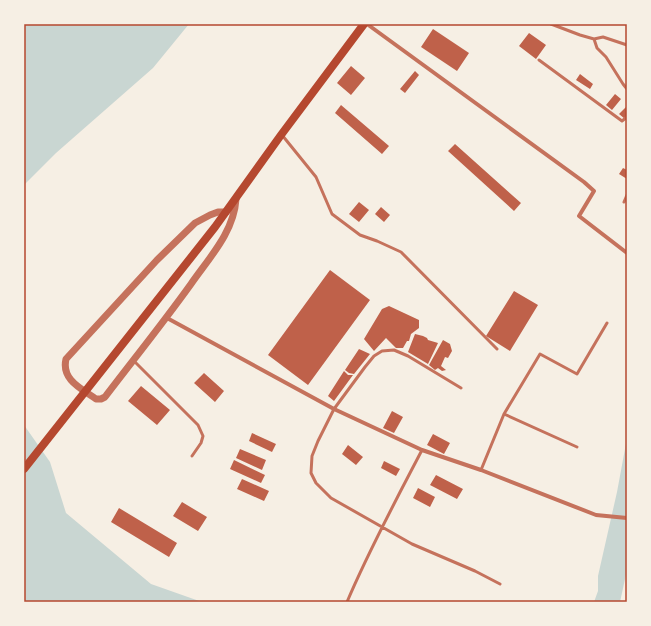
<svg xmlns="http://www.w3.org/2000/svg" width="651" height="626" font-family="'Open Sans',sans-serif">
<rect width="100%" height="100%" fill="#f6efe4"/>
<path fill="#c9d6d2" d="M24,24H189L153,68L56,153L24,185Z
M24,425L50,462L66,513L151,584L202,602H24Z
M627,438V570L620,602H594L598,591V576L617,492Z"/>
<path fill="#bf614a" d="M433,29L469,53L457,71L421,47Z
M529,33L546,45L536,59L519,46Z
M351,66L365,78L351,95L337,83Z
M415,71L419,75L405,93L400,89Z
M580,74L593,84L590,89L576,80Z
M615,94L621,99L612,110L606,105Z
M341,105L389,146L382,154L335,113Z
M627,106V117L625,119L619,114Z
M455,144L521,203L514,211L448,151Z
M623,168L627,170V179L619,174Z
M359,202L369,210L359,222L349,214Z
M381,207L390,215L384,222L375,214Z
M330,270L370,300L308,385L268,355Z
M514,291L538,305L510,351L486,336Z
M389,306L419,320V328L411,334L409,341H407L403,348H396L386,338L374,351L364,339L382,309Z
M415,334L423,336L427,338L428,340L438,343L428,364L408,352Z
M443,340L450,344L452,351L448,358L445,357L441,366L446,370L442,371L438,368L435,370L429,365Z
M359,349L370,354L354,374L349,373L345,370Z
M344,371L348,375H353L334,401L328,396Z
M204,373L224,391L215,402L194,383Z
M141,386L170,410L157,425L128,401Z
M392,411L403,417L394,433L383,428Z
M252,433L276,444L272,452L249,441Z
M433,434L450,443L444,454L427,445Z
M348,445L363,457L356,465L342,454Z
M240,449L266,460L262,470L236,458Z
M234,460L265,475L261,483L230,469Z
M384,461L400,469L396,476L381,468Z
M436,475L463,489L457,499L430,485Z
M242,479L269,491L264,501L237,489Z
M418,488L435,497L430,507L413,498Z
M182,502L207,517L198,531L173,516Z
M119,508L177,543L169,557L111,522Z"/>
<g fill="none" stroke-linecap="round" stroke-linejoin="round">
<path stroke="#c5725c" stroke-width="3" d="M551,24L580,35L594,39L597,48L606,57L623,84L627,89
M594,39L603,37L627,45
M539,60L622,121L627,117
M282,135L316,177L332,214L360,235L377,241L401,252L497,349
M624,202L627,195
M134,361L198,425L203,436L201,443L192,456
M461,388L408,356L394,350L382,351L374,356L365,367L334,409L318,441L312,456L311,473L316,483L331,498L412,544L475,571L500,584
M504,414L577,447
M481,470L504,414L540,354L577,374L607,323
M347,602C369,550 396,500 422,450"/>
<path stroke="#c5725c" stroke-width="4" d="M367,24L584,182L594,191L579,216L627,253
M167,318L334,409L422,450L481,470L596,515L627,518"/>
<path stroke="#c5725c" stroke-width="7" d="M226,212H218L210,215L195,223L157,260L66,359C61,380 82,389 96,399H101L105,397C134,359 163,323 191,284C209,258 234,232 236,199"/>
<path stroke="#b5482f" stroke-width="8" d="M24,469L215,227L281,135L364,24"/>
</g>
<rect width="651" height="626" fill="none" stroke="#f6efe4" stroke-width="50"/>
<rect x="25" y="25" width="601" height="576" fill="none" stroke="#b5482f" stroke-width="1.5"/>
</svg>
